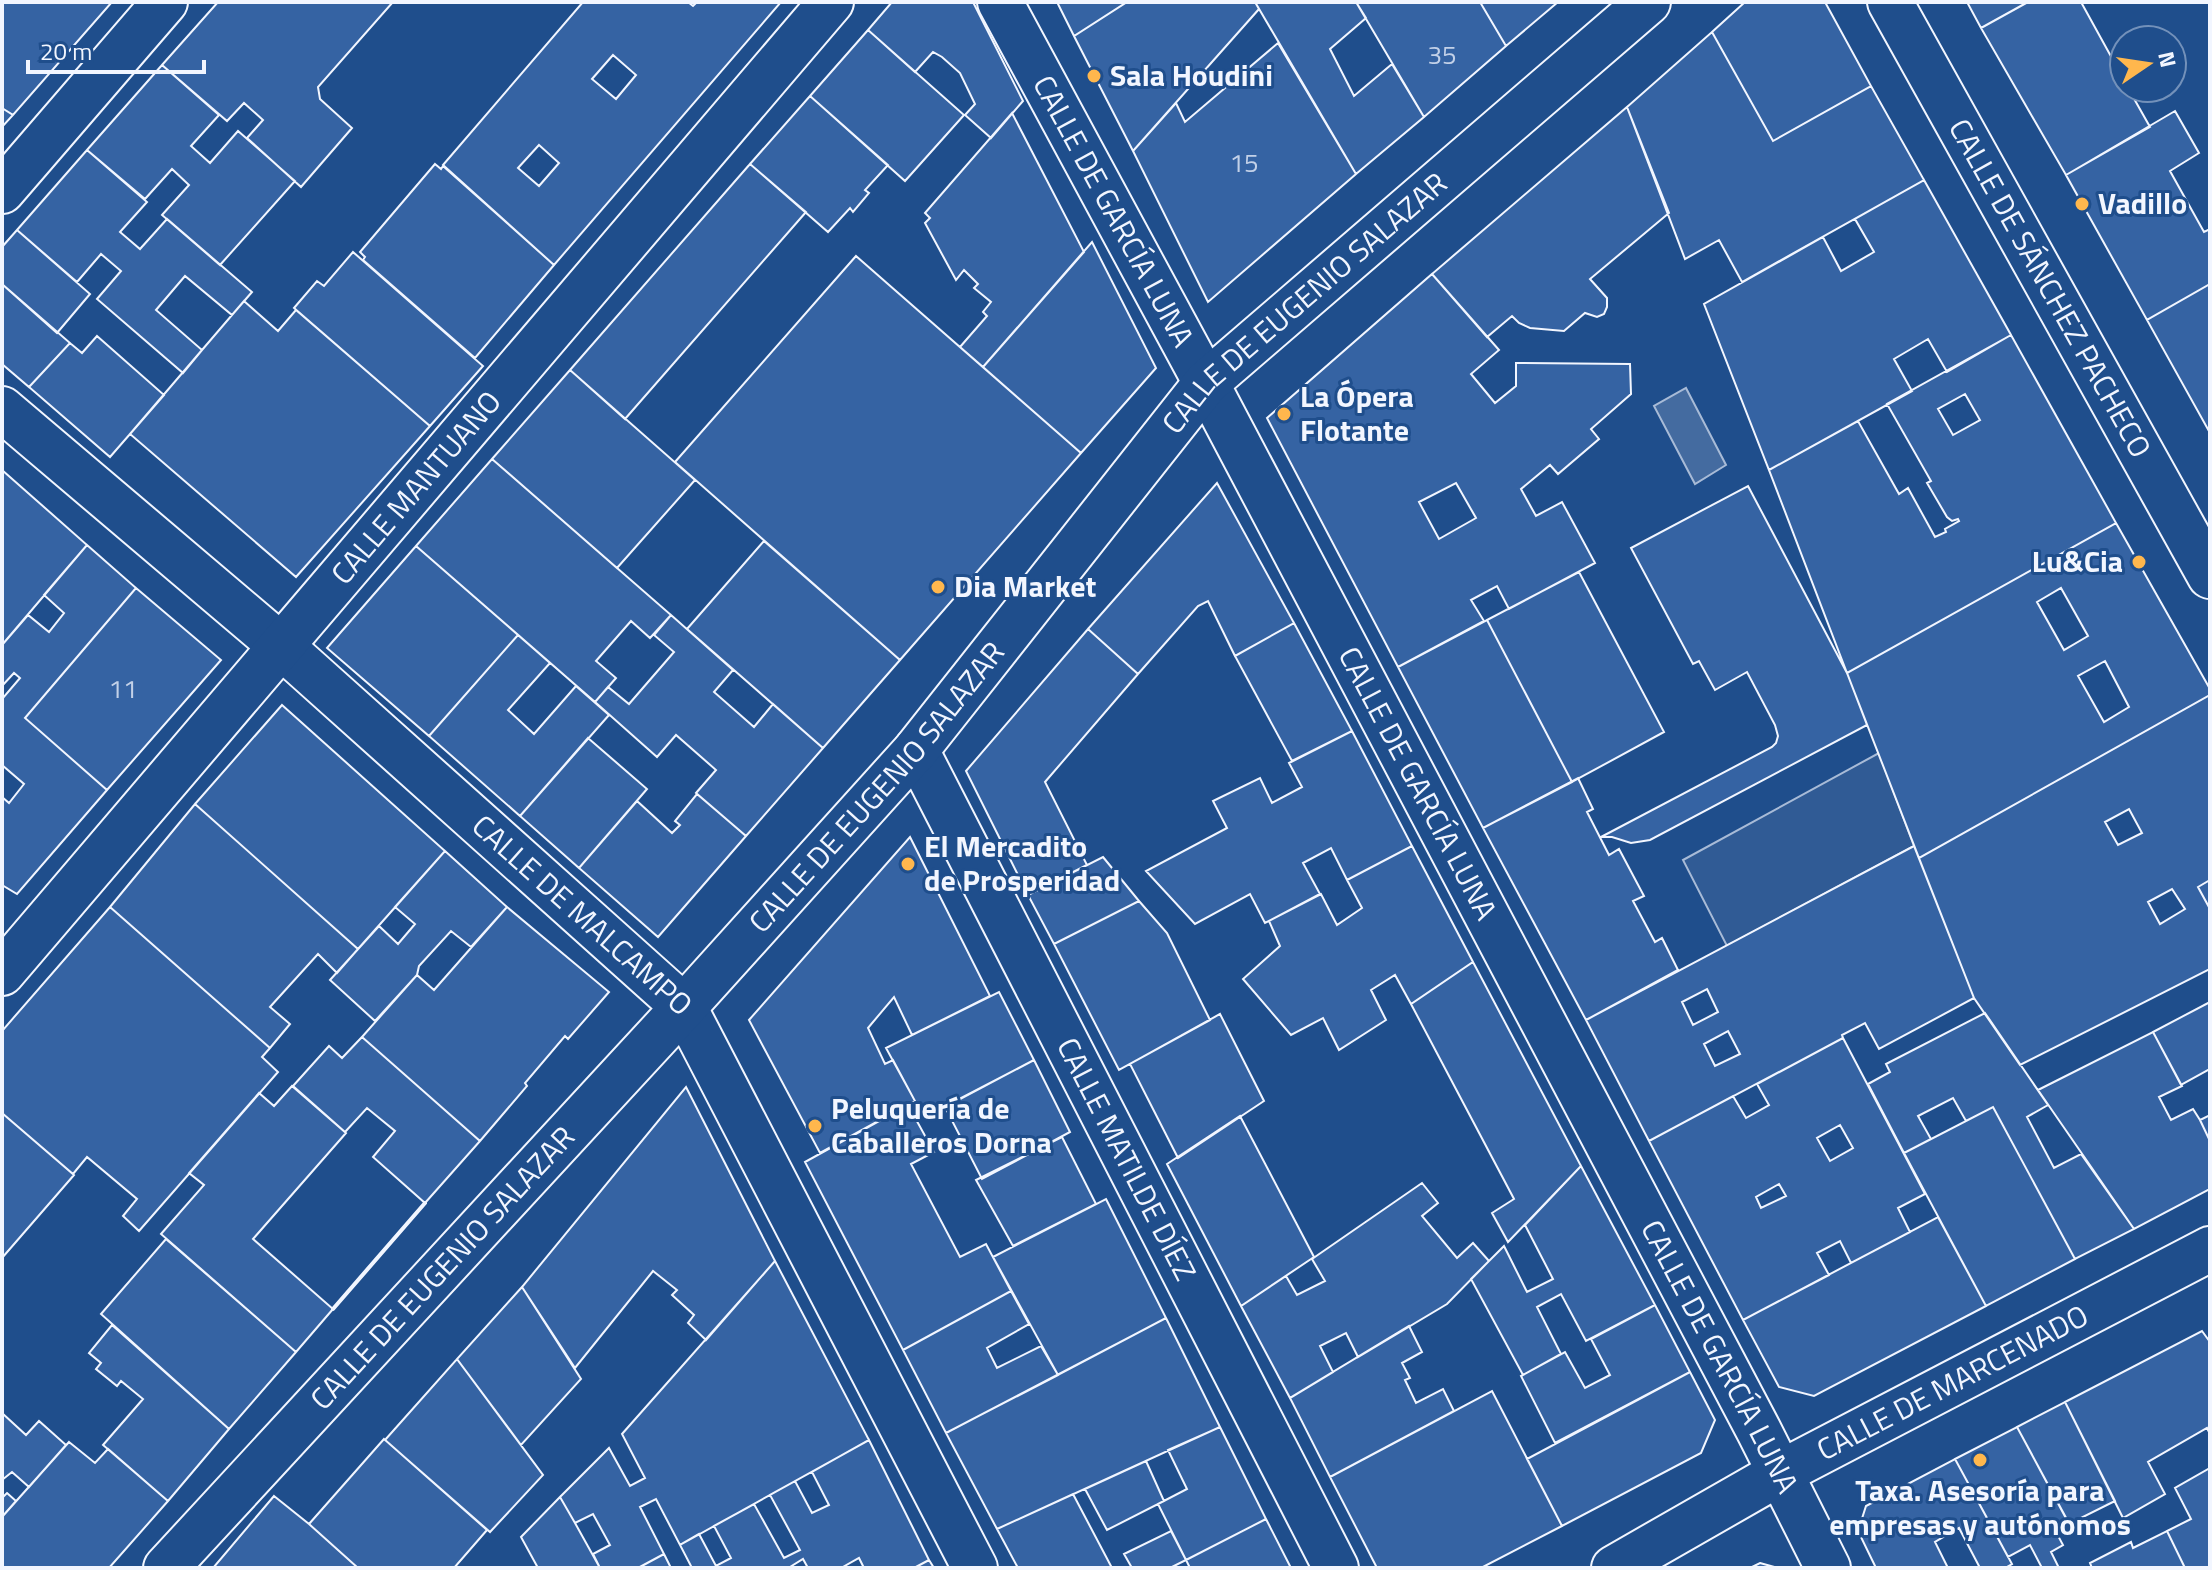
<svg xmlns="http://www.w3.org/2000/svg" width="2212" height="1570" font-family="'Titillium Web',sans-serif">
<rect width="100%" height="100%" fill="#1f4e8c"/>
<path fill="#305b95" stroke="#a8bbd7" stroke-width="2" d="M1879,753L1914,846L1727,946L1683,860Z"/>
<path fill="#446ba0" stroke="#a8bbd7" stroke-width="2" d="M1686,388L1726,465L1695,484L1654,406Z"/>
<path fill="#3563a3" stroke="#f2f6ff" stroke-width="2" fill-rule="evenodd" d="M2,2H112L13,115L2,108Z
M218,2H393L318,87L320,99L352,128L301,187L247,138L263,120L244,103L227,121L162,65Z
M583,2H688L693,6L697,2H781L554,265L443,165ZM613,55L636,75L616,99L592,79ZM539,145L559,163L539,186L518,168Z
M892,2H973L1023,101L991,138L965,115L975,104L960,73L942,57L933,52L915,72L868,30Z
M1057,2H1127L1074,36Z
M1127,2H1255L1259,9L1133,151L1074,36Z
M1255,2H1356L1366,18L1330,49L1354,96L1392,64L1424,117L1356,174Z
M1356,2H1480L1506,46L1424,117Z
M1480,2H1558L1506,46Z
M1745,2H1825L1871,86L1773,141L1712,32Z
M1967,2H2028L1981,28Z
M2028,2H2081L2124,80V88H2128L2150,127L2066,175L1981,28Z
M868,30L964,115L905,181L810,96Z
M1712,32L1773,141L1871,86L1924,180L1742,282L1719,240L1685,259L1627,107Z
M1278,43L1356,174L1208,302L1133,151L1176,103L1185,122Z
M162,65L219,115L191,146L210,163L238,131L295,181L220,265L162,215L189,185L172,169L145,199L87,150Z
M810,96L888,165L865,190L869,193L853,212L850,208L828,232L750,164Z
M1627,107L1669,213L1590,279L1607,298V307L1604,314L1597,317L1585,313L1564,331L1530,328L1519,323L1512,316L1487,337L1432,274Z
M2,108L13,115L2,127Z
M2175,111L2199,153L2170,171L2204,232L2210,229V284L2147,320L2066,175Z
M1012,113L1084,252L983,367L960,347L987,316L983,312L991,302L974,288L978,284L964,270L956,280L925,223L930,218L925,213Z
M87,150L147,202L120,232L140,249L167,219L252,292L232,315L185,276L156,310L202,350L183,373L97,299L121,271L101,254L77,282L17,230Z
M435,164L441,169L443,166L554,265L475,358L363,260L365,257L360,252Z
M750,164L806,212L625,419L570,370Z
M1924,180L2011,335L1947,372L1928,339L1894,359L1912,391L1769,470L1704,304L1823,237L1841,271L1874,252L1855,219Z
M17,230L90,294L57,333L2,284V247Z
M1092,242L1156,368L1081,453L983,367Z
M353,252L483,366L430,426L294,308L317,281L324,286Z
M856,256L1081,453L900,660L675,462Z
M1432,274L1499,350L1471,374L1495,403L1516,386V363L1630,364L1631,394L1591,429L1599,439L1558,474L1550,465L1521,489L1536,516L1562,502L1595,563L1509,609L1497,586L1471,600L1484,621L1398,667L1267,418ZM1456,483L1476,518L1439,539L1419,502Z
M2,284L70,343L29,387L2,364Z
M2210,284V433L2147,320Z
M244,301L278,331L296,310L430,426L296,577L130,434Z
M2011,335L2116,523L1847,673L1769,470L1858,421L1899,494L1908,488L1935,537L1946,532L1945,529L1959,521L1958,519L1952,521L1947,517L1927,483L1931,481L1887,404ZM1965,394L1980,420L1953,435L1938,409Z
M97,336L164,395L110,457L29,387L70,343L82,353Z
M570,370L695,480L617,568L492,459Z
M492,459L671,615L650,638L631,621L596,661L616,678L595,702L416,546Z
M2,470L87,545L2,645Z
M1217,483L1294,623L1235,656L1208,601L1198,606L1138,674L1088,629Z
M1748,486L1847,673L1867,725L1650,840L1631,843L1612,837H1601L1772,747L1776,743L1778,736L1775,725L1747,672L1715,690L1699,661L1693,664L1631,548Z
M2116,523L2210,689V695L1919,858L1847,673ZM2061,588L2088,636L2064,650L2037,602ZM2105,661L2129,707L2104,722L2078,676Z
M764,541L900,660L823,748L687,629Z
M87,545L136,588L25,718L107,790L17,894L2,885V797L9,803L24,784L2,765V699L20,678L14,673L2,686V645L28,615L49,632L64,613L44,595Z
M416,546L518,635L429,736L327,648Z
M1579,572L1664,732L1572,782L1487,620Z
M136,588L221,660L107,790L25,718Z
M671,615L733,670L714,692L754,727L773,704L823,748L746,836L696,793L716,770L676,735L657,757L595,702L608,687L629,704L674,652L654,635Z
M1487,620L1572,782L1483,828L1398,667Z
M1294,623L1352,731L1292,761L1235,656Z
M1088,629L1138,674L1045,782L1087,865L1028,895L966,771Z
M518,635L550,663L508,710L534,734L576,686L609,715L520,816L429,736Z
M2210,695V880L2198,887L2210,909V969L2020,1065L1974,998L1919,858ZM2129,809L2142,833L2118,845L2105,822ZM2172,889L2185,909L2160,924L2148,902Z
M282,705L445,851L358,949L195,804Z
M1352,731L1412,846L1347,880L1331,848L1303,863L1320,894L1265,923L1250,894L1195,924L1146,871L1227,828L1213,801L1260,778L1272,803L1302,787L1289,763Z
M588,738L647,789L579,868L520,816Z
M1578,778L1593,809L1587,812L1609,855L1619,849L1644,896L1633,901L1655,942L1662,938L1678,970L1586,1020L1483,828Z
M697,794L746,836L658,937L579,868L637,801L672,833L680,825L675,821Z
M195,804L358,949L337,973L318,954L270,1007L290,1024L270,1048L110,907Z
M910,837L990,996L912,1035L894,997L868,1028L885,1064L893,1060L915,1101L820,1153L749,1020Z
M1412,846L1473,962L1411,1004L1395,975L1371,990L1386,1020L1339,1050L1323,1018L1291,1035L1243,979L1280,946L1269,921L1321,894L1337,925L1362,908L1347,880Z
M1914,846L1974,998L1879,1049L1865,1023L1842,1035L1843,1038L1649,1141L1586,1020ZM1707,989L1718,1012L1693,1025L1682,1002ZM1728,1031L1740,1054L1715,1066L1704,1044Z
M445,851L507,907L471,947L451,931L419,966L417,975L375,1021L330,980L379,926L398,944L415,924L395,907Z
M1103,857L1139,901L1054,944L1028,895Z
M2210,880V909L2198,887Z
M1139,901L1167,933L1210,1020L1119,1070L1054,944Z
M110,907L270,1048L262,1057L278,1072L139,1231L123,1216L137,1199L87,1157L73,1174L2,1113V1031Z
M507,907L609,992L568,1039L565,1036L525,1083L527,1086L480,1141L362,1037L417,975L434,990Z
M1473,962L1581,1166L1508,1242L1492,1213L1514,1199L1411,1004Z
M999,992L1034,1060L917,1121L908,1105L915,1101L886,1048Z
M2210,1002V1069L2181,1085L2153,1032Z
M1985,1013L2048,1105L2027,1117L2054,1168L2081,1154L2134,1229L2075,1259L1993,1107L1966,1121L1953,1098L1918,1116L1931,1139L1904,1153L1868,1084L1890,1072L1886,1064Z
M1220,1014L1264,1101L1178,1158L1130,1064Z
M2153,1032L2182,1086L2159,1097L2171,1120L2193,1109L2200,1120L2210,1141V1189L2134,1229L2038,1090Z
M362,1037L480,1141L425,1203L373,1157L395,1131L367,1108L345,1132L293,1086L329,1046L342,1058Z
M1843,1038L1925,1194L1898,1208L1910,1232L1851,1263L1840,1241L1817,1253L1829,1275L1743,1320L1649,1141L1733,1096L1746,1118L1769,1105L1757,1084ZM1840,1125L1853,1148L1830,1161L1817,1138ZM1779,1184L1786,1196L1761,1208L1756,1197Z
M1034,1060L1070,1132L982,1179L945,1107Z
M292,1086L346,1133L253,1239L333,1309L296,1352L161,1234L204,1185L189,1173L259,1093L274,1106Z
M686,1087L775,1261L706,1340L688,1323L694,1315L672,1295L677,1290L653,1271L575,1368L522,1287Z
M908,1105L934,1152L911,1164L960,1257L986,1244L1011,1291L903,1350L805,1162Z
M1993,1107L2075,1259L1986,1306L1904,1153Z
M2,1113L74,1175L2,1258Z
M2210,1115V1141L2200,1120Z
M1240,1116L1314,1257L1241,1306L1167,1164Z
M1062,1137L1096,1204L1013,1246L976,1180Z
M1581,1166L1655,1305L1586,1341L1561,1294L1537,1307L1561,1354L1523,1375L1471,1279L1504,1246L1527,1292L1553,1279L1525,1225Z
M1422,1183L1438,1203L1422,1216L1457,1258L1473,1243L1489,1261L1447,1304L1358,1357L1346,1333L1320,1346L1333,1372L1290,1398L1241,1306L1286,1276L1297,1295L1325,1281L1312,1259Z
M1106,1199L1166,1318L1058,1375L993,1257Z
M1938,1217L1986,1306L1814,1396L1779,1387L1743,1320Z
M166,1239L296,1352L229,1429L101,1314Z
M775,1261L869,1440L680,1545L656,1499L640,1507L664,1554L638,1568H600L593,1554L610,1545L593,1514L575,1523L560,1497L609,1448L630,1486L645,1478L622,1434Z
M522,1287L581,1379L521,1445L457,1359Z
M1011,1291L1029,1324L987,1348L997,1368L1041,1346L1058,1375L946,1433L903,1350Z
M1655,1305L1690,1372L1555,1443L1521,1376L1565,1352L1585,1388L1610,1375L1591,1339Z
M1166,1318L1220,1427L997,1529L946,1433Z
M112,1325L229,1429L168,1501L103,1445L143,1399L121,1381L117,1386L96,1369L101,1363L89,1353Z
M1409,1326L1422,1352L1402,1363L1410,1378L1405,1380L1416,1403L1443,1389L1454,1411L1330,1477L1290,1398Z
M2202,1331L2210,1342V1434L2207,1428L2148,1462L2165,1494L2123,1518L2065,1402Z
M457,1359L543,1475L490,1532L385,1440Z
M1690,1372L1715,1420L1701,1453L1562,1526L1527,1459Z
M1492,1391L1562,1526L1481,1568H1377L1330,1477Z
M2065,1402L2115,1501L2069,1524L2017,1427Z
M2,1413L26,1435L39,1421L66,1445L29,1487L12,1472L2,1480Z
M1220,1427L1266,1519L1186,1560L1158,1504L1187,1489L1168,1450Z
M2017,1427L2070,1525L2056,1532L2063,1545L2051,1552L2059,1568H2042L2030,1545L2008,1557L1955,1459Z
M384,1439L487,1530L454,1568H358L309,1524Z
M869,1440L929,1560L914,1568H864L859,1558L843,1567L844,1568H808L803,1559L790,1567V1568H692L680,1545L699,1534L716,1566L731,1558L714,1526L754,1504L784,1558L800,1550L770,1495L795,1481L812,1513L829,1505L812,1472Z
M69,1442L95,1463L108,1449L168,1501L109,1568H2V1517Z
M1955,1459L2012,1564L2005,1568H1980L1959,1528L1935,1542L1948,1568H1876L1858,1531L1866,1506Z
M1146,1461L1164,1501L1107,1530L1085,1489Z
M2210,1468V1568H2185L2167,1531L2191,1519L2175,1488Z
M7,1493L16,1501L2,1517V1498Z
M1073,1494L1112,1568H1018L997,1529Z
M274,1496L309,1524L358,1568H213Z
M560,1497L575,1523L600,1568H538L521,1537Z
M1266,1519L1291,1568H1190L1186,1560Z
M1171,1531L1186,1560L1170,1568H1132L1124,1554Z
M2167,1531L2185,1568H2092L2090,1563L2131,1542L2133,1548Z
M664,1554L671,1568H638Z
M929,1560L934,1568H914Z
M1760,1563L1778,1568H1750Z"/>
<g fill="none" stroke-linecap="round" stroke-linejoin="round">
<defs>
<g id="minor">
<path id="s1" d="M1000,2L1206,383L1759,1431L1828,1568"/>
<path id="s2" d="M1890,2L2210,576"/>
<path d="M2,191L165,2"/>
<path id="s3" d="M2,409L280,645L684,1007L975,1568"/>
<path id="s4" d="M916,750L1336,1568"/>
<path id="s5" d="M2,973L831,2"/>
<path id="s6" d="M166,1568L684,1007L916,750L1206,383L1648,2"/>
<path id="s7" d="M1614,1568L1780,1473L2210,1249"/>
</g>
</defs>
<use href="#minor" stroke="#f2f6ff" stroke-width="48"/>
<use href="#minor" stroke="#1f4e8c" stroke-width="44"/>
<path stroke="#f2f6ff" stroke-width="4" d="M333,1309L425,1203"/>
</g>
<g fill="#ffb74d" stroke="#1f4e8c" stroke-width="3">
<circle cx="1094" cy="76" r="8"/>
<circle cx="2082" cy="204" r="8"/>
<circle cx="1284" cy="414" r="8"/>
<circle cx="2139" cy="562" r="8"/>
<circle cx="938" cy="587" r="8"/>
<circle cx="908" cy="864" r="8"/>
<circle cx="815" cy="1126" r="8"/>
<circle cx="1980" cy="1460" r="8"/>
</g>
<g text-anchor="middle" stroke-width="6" stroke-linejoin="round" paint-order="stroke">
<g font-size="26" fill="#c3d1e8">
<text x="1442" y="64">35</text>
<text x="1244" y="172">15</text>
<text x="123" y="698">11</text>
</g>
<g font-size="30" font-weight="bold" fill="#f2f6ff" stroke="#1f4e8c" text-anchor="start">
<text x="1110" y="86">Sala Houdini</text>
<text x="2098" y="214">Vadillo</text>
<text x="1300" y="407">La Ópera<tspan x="1300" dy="34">Flotante</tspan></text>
<text x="2123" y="572" text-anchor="end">Lu&amp;Cia</text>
<text x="954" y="597">Dia Market</text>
<text x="924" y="857">El Mercadito<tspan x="924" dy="34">de Prosperidad</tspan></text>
<text x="831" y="1119">Peluquería de<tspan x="831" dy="34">Caballeros Dorna</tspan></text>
<text x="1980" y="1501" text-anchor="middle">Taxa. Asesoría para<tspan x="1980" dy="34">empresas y autónomos</tspan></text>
</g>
<g font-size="30" fill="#f2f6ff" stroke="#1f4e8c">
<text dy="10" stroke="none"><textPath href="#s1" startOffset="238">CALLE DE GARCÍA LUNA</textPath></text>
<text dy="10" stroke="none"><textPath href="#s2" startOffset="328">CALLE DE SÁNCHEZ PACHECO</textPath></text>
<text dy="10" stroke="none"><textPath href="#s6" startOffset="1704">CALLE DE EUGENIO SALAZAR</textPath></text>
<text dy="10" stroke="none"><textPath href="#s5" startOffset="638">CALLE MANTUANO</textPath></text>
<text dy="10" stroke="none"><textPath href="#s1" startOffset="886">CALLE DE GARCÍA LUNA</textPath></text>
<text dy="10" stroke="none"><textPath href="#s6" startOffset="1056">CALLE DE EUGENIO SALAZAR</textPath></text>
<text dy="10" stroke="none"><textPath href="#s3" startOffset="770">CALLE DE MALCAMPO</textPath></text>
<text dy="10" stroke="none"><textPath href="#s4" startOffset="460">CALLE MATILDE DÍEZ</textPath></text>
<text dy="10" stroke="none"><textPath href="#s6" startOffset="408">CALLE DE EUGENIO SALAZAR</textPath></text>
<text dy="10" stroke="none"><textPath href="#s1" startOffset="1534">CALLE DE GARCÍA LUNA</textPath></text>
<text dy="10" stroke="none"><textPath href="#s7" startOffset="386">CALLE DE MARCENADO</textPath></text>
</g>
</g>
<rect width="2212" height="1570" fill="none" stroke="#f2f6ff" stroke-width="8"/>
<g transform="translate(2148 64) rotate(77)"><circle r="38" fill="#1f4e8c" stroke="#7391ba" stroke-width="2"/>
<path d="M0-6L14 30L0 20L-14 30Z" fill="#ffb74d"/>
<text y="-12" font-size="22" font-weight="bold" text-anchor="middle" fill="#f2f6ff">N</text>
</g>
<path d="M28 60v12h176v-12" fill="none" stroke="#f2f6ff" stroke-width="4"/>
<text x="40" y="60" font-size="24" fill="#f2f6ff" stroke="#1f4e8c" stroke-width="6" paint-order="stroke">20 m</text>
</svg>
